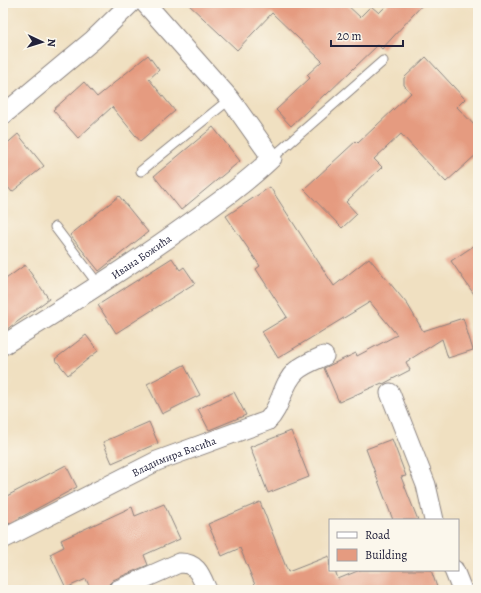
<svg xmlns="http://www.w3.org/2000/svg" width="481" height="593" font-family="Alegreya,serif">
<rect width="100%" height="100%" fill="#fbf7ec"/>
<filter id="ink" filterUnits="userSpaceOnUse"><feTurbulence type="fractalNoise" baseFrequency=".025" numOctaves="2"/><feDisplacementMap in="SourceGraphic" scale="8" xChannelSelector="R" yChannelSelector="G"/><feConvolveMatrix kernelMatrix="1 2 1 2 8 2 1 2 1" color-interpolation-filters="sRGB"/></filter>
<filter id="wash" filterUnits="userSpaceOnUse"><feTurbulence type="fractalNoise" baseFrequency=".012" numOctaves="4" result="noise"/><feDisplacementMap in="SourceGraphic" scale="16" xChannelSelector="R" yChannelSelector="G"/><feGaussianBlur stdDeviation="0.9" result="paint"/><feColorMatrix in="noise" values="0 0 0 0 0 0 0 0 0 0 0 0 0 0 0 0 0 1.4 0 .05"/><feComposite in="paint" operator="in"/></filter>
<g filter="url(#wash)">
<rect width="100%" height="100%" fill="#f0e0c1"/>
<g id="blocks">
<path fill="#e59b80" d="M187,3H345L360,17L371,6L379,13L389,3H424L382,49L378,45L326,95L325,94L291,126L276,110L310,78L307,75L322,61L272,13L237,50Z
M148,55L159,70L149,79L175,111L140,141L112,107L78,138L53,110L84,82L97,97Z
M426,57L465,99L457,107L478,129V153L446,182L401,134L374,159L382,167L346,202L357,214L342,228L304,189L356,141L358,143L411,93L404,85V78Z
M213,127L240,161L181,210L154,176Z
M18,134L44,166L12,192L3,181V147Z
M270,187L334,286L369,258L408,305L423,331L463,318L473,350L448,358L442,339L406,362L410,370L383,384L382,383L339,402L324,368L356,353L357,356L397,335L370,302L278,358L262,332L287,317L256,269L260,266L226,216Z
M119,196L148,232L99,271L70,235Z
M478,243V300L451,261Z
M172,258L180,270L184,267L195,283L116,333L98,305Z
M25,265L49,299L3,332V281Z
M86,335L98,351L68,375L55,359Z
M184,365L200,395L162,414L147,384Z
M234,392L246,415L209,430L198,409Z
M149,422L158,443L112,463L103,442Z
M291,431L309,477L268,493L250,447Z
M392,439L406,476L401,477L418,520H393L366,449Z
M66,465L77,487L3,527V498Z
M260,502L288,572L329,556L330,570H335L338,579L360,570H431L438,590H245L255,585L240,548L222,556L208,524Z
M164,504L180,539L144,555L148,565L113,580L109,584L107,590H91L86,579L66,588L50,554L64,547L61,540L132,507L135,516Z"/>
</g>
</g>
<g filter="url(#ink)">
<use href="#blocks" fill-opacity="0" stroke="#89817e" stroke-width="1"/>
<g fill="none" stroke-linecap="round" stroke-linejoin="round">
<defs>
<path id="service" d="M272,158L383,61
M141,171L230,99
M55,227L98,284"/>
<g id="minor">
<path d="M3,115L93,40L131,3"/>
<path id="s1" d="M3,345C67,306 130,266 191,222C219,202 247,182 272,158L230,99L145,3"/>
<path d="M390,393L426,485L434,520"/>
<path id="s2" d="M3,539L157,461L267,421C282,407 281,385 296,371C304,364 315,360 324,356"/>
<path d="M454,570L462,590"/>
<path d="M118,590L179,563C197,562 201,576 207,590"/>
</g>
</defs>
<use href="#service" stroke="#89817e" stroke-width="11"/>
<use href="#minor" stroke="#89817e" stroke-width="21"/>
<use href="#service" stroke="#fff" stroke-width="9"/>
<use href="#minor" stroke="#fff" stroke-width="19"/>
</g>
</g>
<g text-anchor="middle" stroke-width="3.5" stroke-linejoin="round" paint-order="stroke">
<g font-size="11" fill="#22223b" stroke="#fbf7ec">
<text dy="4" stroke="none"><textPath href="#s1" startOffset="164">Ивана Божића</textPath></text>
<text dy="4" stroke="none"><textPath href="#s2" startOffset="190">Владимира Васића</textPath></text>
</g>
</g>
<rect width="481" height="593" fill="none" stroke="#fbf7ec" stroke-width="16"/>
<rect x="329" y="519" width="130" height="52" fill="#fbf7ec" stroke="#a4a2a5"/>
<rect x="337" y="532" width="20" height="6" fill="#ffffff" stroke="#a4a2a5"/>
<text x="365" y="539" font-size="12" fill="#22223b">Road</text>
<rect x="337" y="549" width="20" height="12" fill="#e59b80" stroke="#a4a2a5"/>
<text x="365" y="559" font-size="12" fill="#22223b">Building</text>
<g transform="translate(42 42) rotate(94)" stroke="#fbf7ec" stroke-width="3" paint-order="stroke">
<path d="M0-3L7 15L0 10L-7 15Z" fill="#22223b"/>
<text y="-6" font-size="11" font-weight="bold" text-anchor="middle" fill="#22223b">N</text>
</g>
<path d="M331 40v6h72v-6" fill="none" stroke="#22223b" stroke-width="2"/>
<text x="337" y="40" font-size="12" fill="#22223b" stroke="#fbf7ec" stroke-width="3" paint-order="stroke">20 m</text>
</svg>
